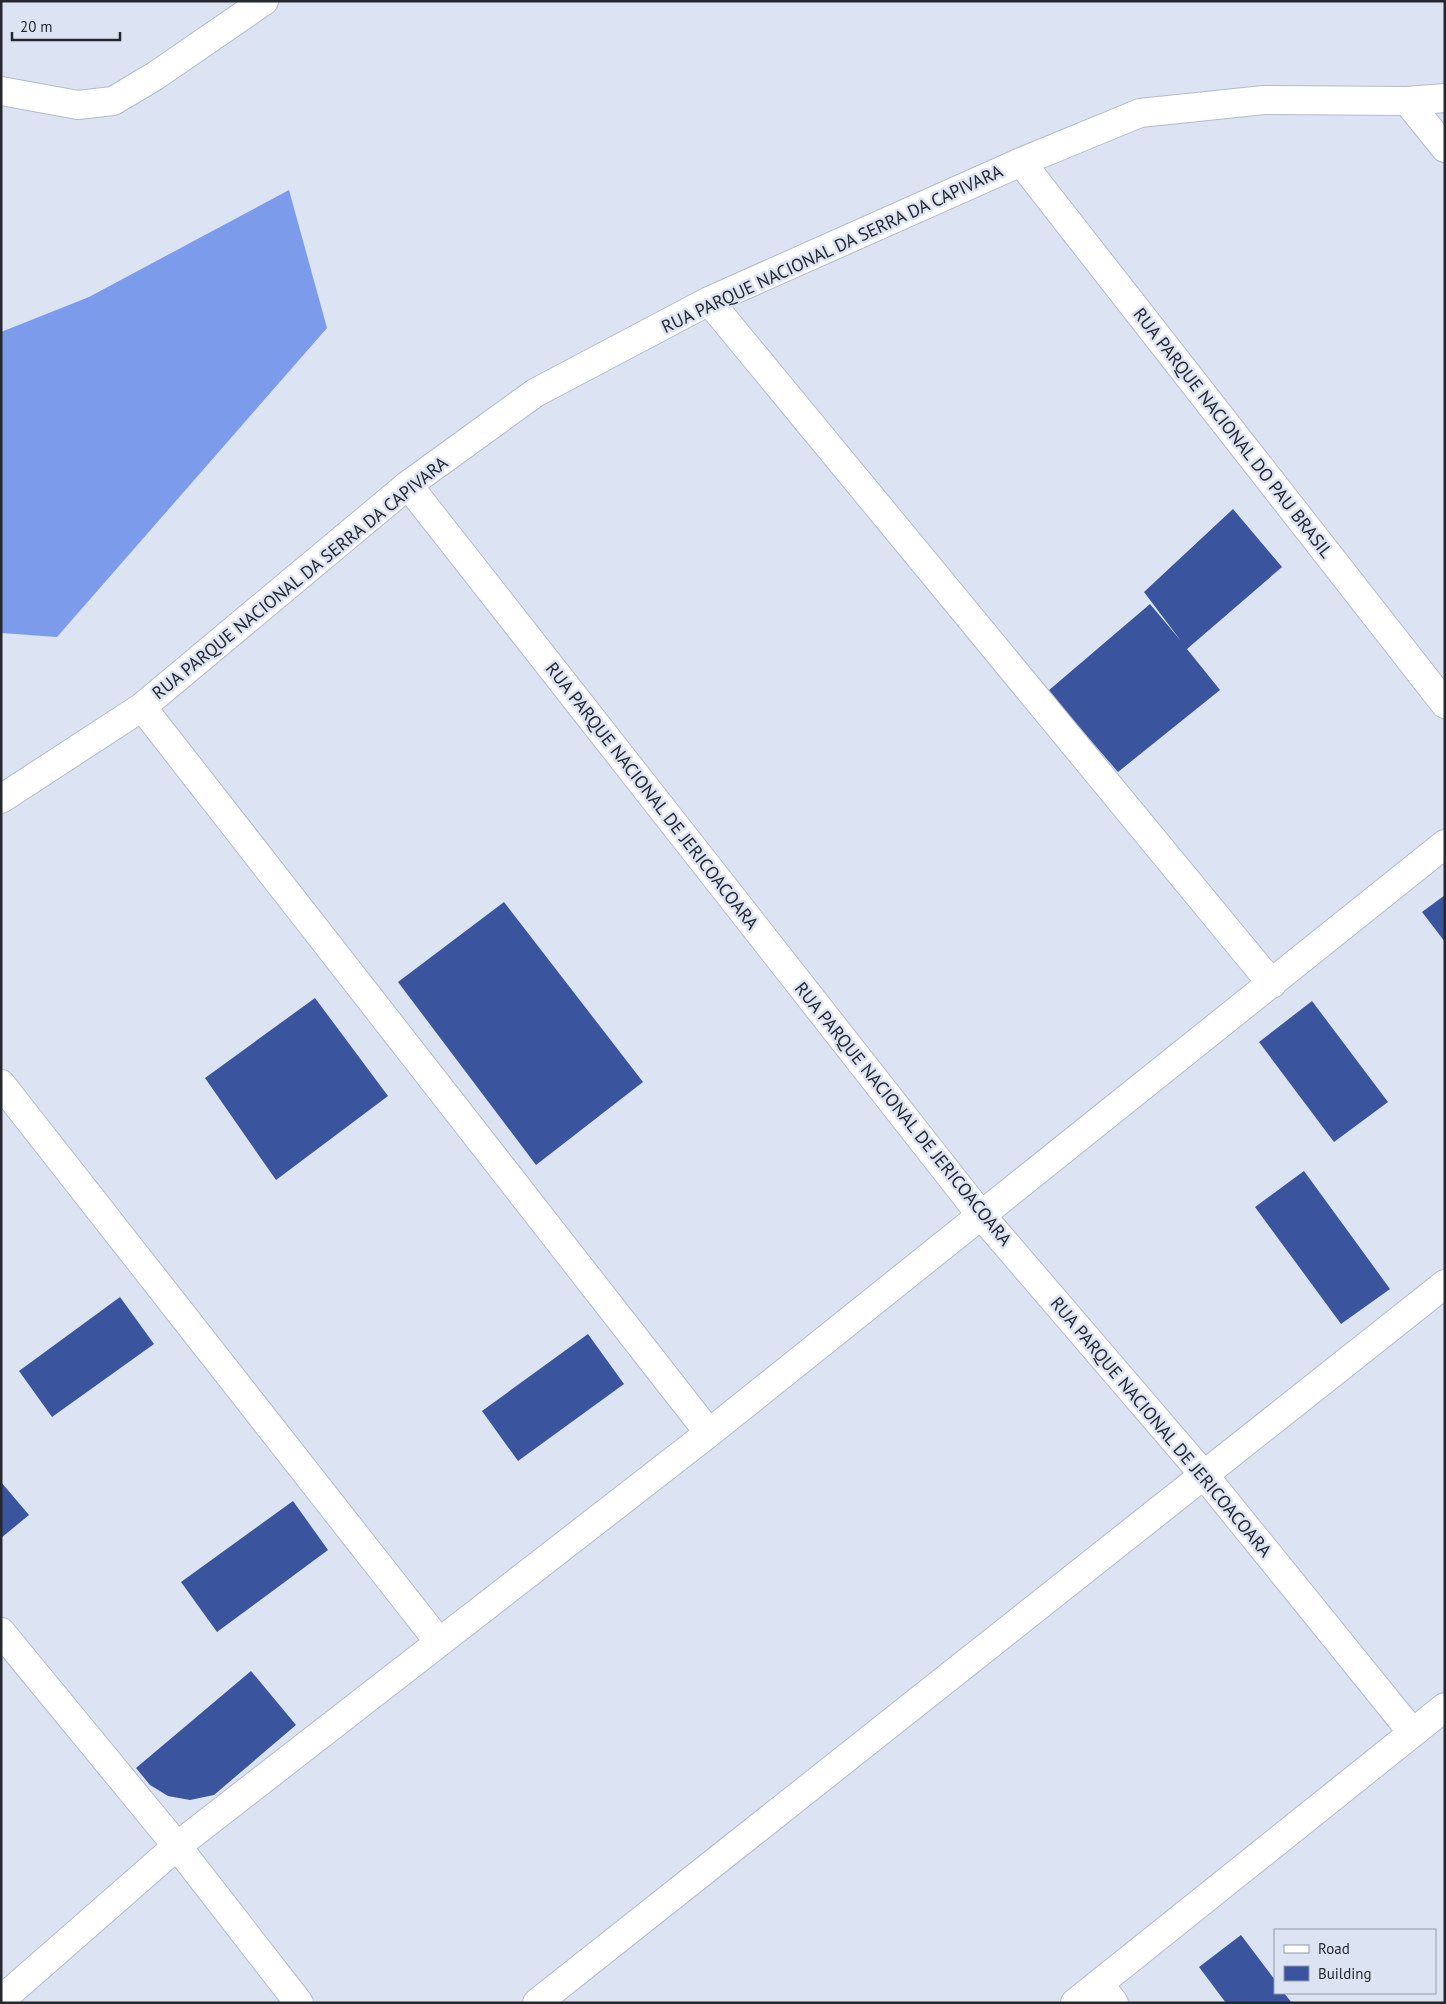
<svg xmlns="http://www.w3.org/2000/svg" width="1446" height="2004" font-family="'PT Sans',sans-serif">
<rect width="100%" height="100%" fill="#dce4f4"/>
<path fill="#7c9ceb" d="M289,190L327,328L57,637L1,633V332L89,297Z"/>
<path fill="#3a559e" d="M1233,509L1282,567L1187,649L1220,690L1118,772L1048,691L1150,604L1181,641L1144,592Z
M1445,895V942L1422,912Z
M504,902L643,1082L536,1165L398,982Z
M315,998L388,1096L276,1180L205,1078Z
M1312,1001L1388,1102L1334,1142L1259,1042Z
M1304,1171L1390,1289L1341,1324L1255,1207Z
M120,1297L154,1344L52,1417L19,1371Z
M588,1334L624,1384L518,1461L482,1411Z
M1,1482L29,1515L1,1538Z
M293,1501L328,1550L217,1632L181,1582Z
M251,1671L296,1725L214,1795L190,1800L168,1796L150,1785L136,1768Z
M1241,1935L1275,1980V1993H1284L1292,2003H1226L1199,1967Z"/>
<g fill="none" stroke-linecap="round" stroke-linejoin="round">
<defs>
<path id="street" d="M1,91L78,105L113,101L155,76L264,1
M1407,101L1445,148
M1021,162L1445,704
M709,301L1272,984
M408,485L981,1215L1204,1475L1412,1732
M142,707L709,1433
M1,799L142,707L408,485L535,393L709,301L1021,162L1140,113L1264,100L1407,101L1445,98
M1,1084L439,1642
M1,1632L177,1846L299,2003
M1099,1984L1114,2003
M1,2000L177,1846L709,1433L1445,844
M537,2003L1445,1284
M1075,2003L1445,1707"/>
</defs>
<use href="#street" stroke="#b3bac9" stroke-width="30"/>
<use href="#street" stroke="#fff" stroke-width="28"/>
</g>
<g text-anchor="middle" stroke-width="5" stroke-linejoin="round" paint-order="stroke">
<g font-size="18" fill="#25282e" stroke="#dce4f4">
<text transform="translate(832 249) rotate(-25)" y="6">RUA PARQUE NACIONAL DA SERRA DA CAPIVARA</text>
<text transform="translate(1233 433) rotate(52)" y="6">RUA PARQUE NACIONAL DO PAU BRASIL</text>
<text transform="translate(300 578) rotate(-39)" y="6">RUA PARQUE NACIONAL DA SERRA DA CAPIVARA</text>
<text transform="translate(652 796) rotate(52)" y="6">RUA PARQUE NACIONAL DE JERICOACOARA</text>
<text transform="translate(903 1114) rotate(51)" y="6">RUA PARQUE NACIONAL DE JERICOACOARA</text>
<text transform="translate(1161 1427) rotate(50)" y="6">RUA PARQUE NACIONAL DE JERICOACOARA</text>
</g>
</g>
<rect width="1446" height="2004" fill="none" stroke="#25282e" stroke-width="5"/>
<rect x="1274" y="1929" width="162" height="65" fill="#dce4f4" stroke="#9399a5"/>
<rect x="1284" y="1945" width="25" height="8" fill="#ffffff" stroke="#9399a5"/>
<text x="1318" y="1954" font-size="15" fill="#25282e">Road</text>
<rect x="1284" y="1966" width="25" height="15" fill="#3a559e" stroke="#9399a5"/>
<text x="1318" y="1979" font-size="15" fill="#25282e">Building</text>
<path d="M12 32v8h108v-8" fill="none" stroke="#25282e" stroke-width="2.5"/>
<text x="20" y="32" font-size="15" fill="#25282e" stroke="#dce4f4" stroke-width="4" paint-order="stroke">20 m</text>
</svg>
